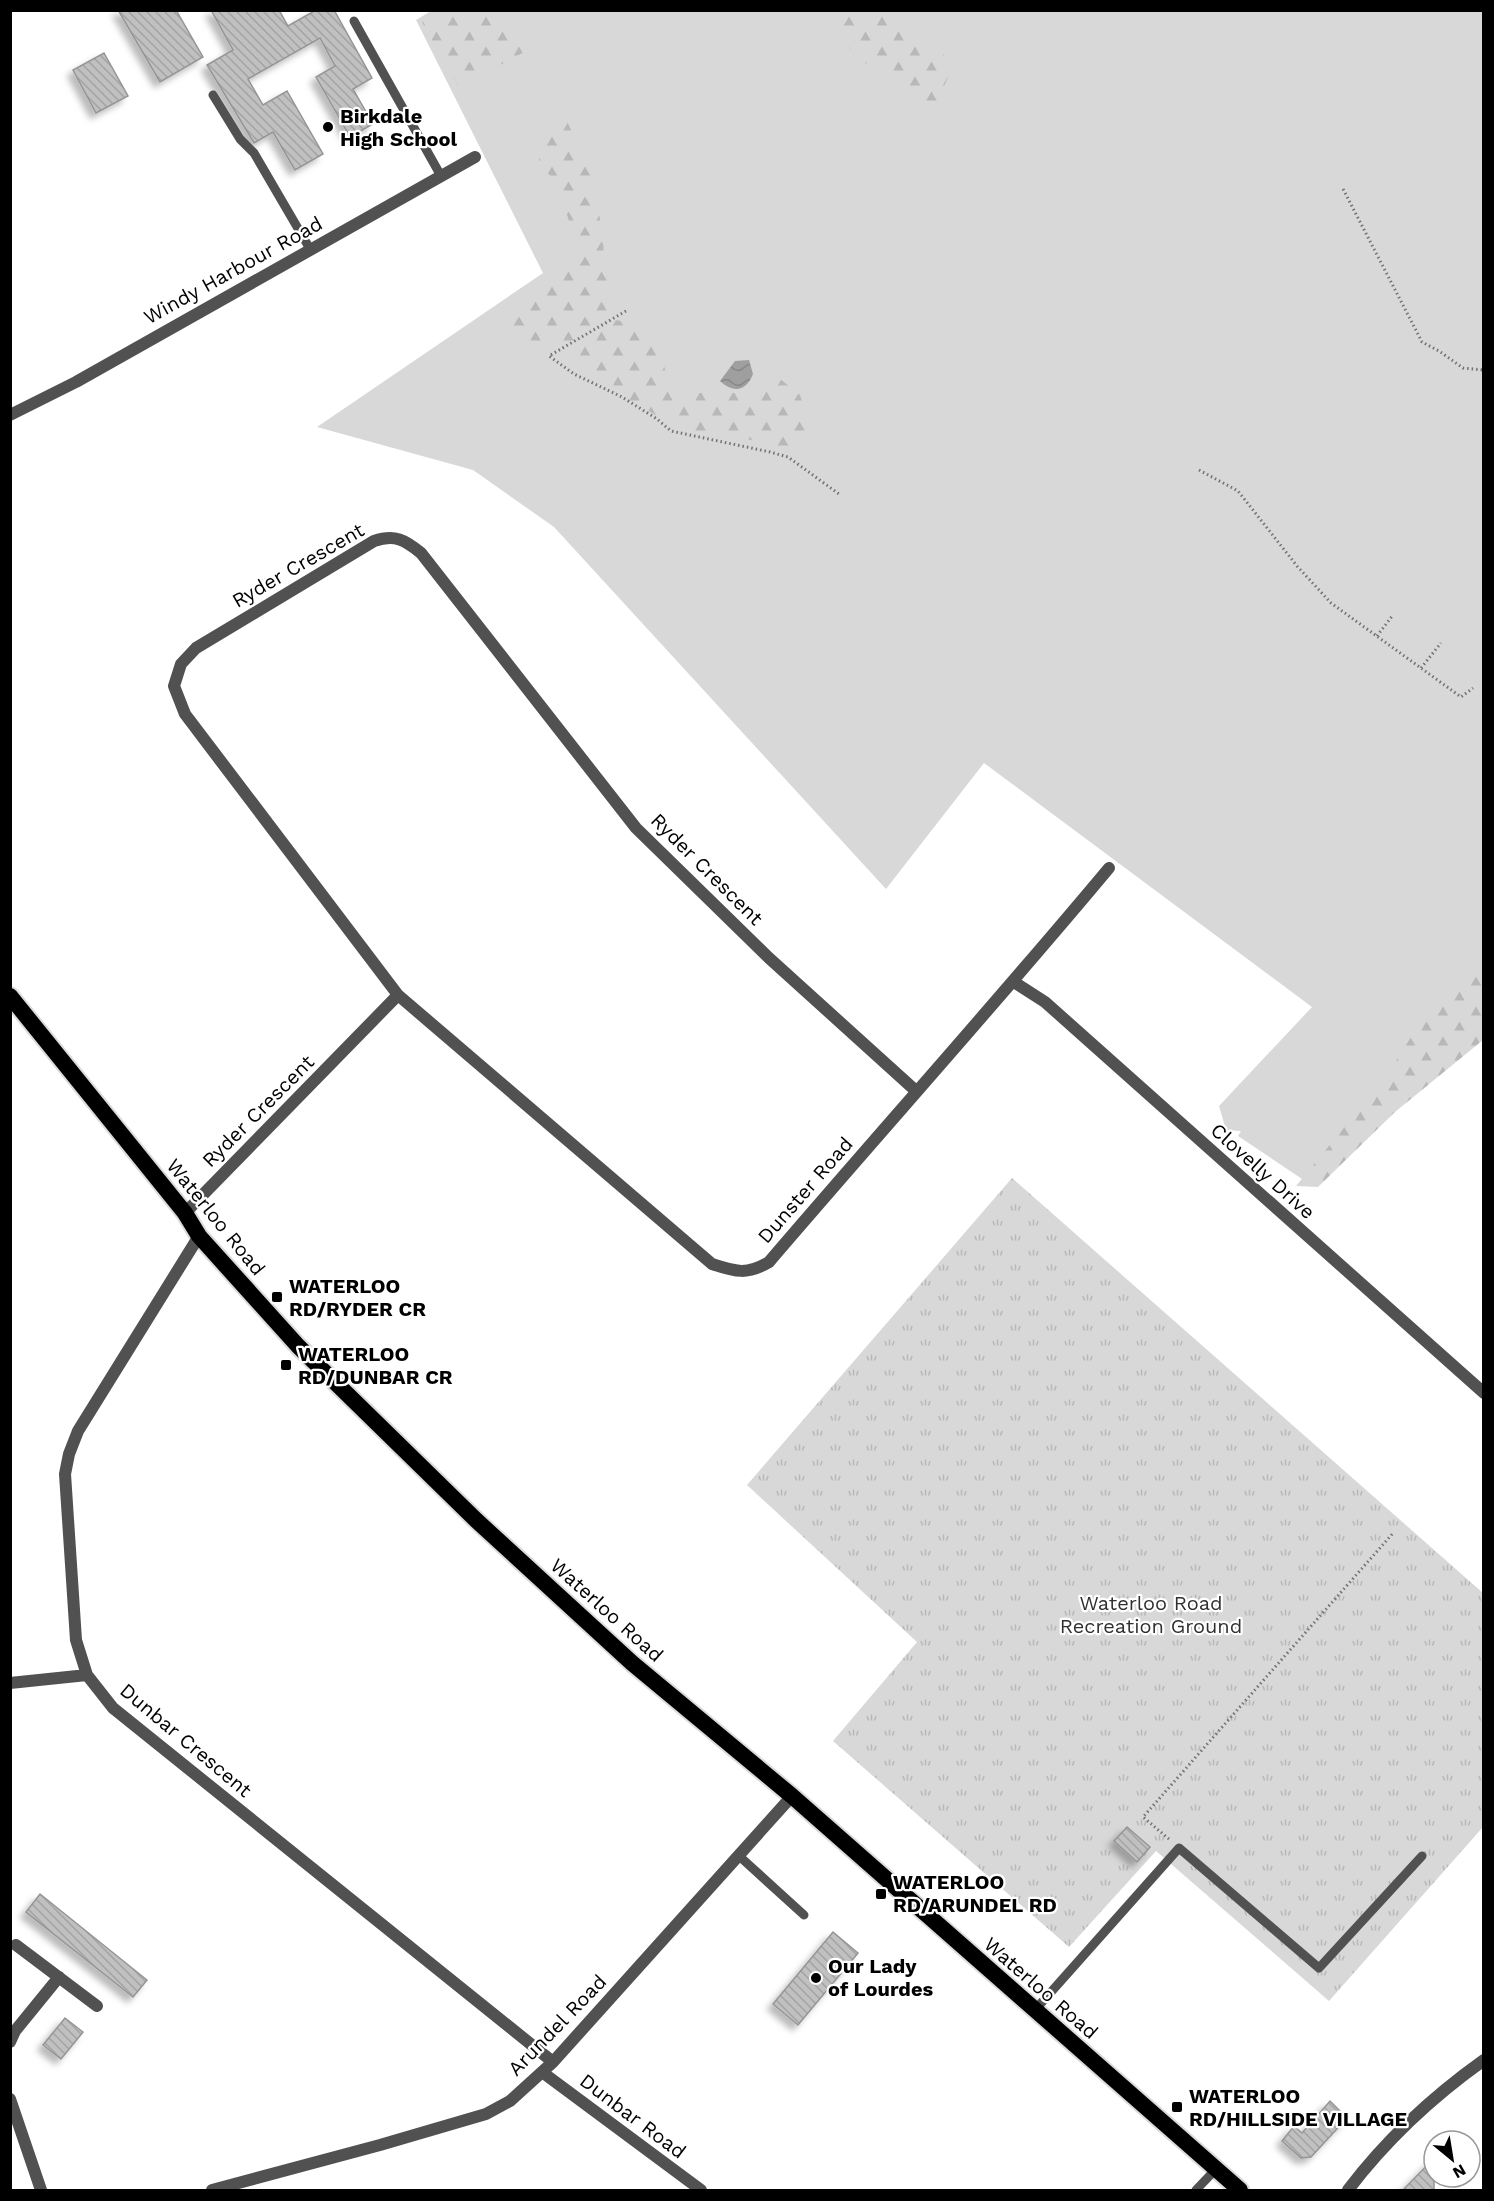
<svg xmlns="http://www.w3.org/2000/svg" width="1494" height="2201" font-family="'Work Sans',sans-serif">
<defs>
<pattern id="forest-firs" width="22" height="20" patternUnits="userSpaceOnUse" patternTransform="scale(1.5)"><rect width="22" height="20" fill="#d8d8d8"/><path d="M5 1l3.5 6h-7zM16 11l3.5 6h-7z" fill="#b8b8b8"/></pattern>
<pattern id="park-tufts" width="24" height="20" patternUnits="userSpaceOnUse" patternTransform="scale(1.5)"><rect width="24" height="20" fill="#d8d8d8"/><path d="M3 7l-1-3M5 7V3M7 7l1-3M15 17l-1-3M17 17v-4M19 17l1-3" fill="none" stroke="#b8b8b8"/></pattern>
<pattern id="water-waves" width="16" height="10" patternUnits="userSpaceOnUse" patternTransform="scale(1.5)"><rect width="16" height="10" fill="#9f9f9f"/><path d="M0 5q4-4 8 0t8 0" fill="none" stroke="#878787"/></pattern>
<pattern id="building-back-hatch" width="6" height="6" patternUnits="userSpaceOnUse" patternTransform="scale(1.5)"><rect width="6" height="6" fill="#c0c0c0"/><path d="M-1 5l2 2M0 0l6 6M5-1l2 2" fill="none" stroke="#a3a3a3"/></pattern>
<filter id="shadow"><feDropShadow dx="-5.5" dy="5.5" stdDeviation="3" flood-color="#0004"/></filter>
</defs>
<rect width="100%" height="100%" fill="#fff"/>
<path fill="#d8d8d8" d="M431,11H1483V1034L1311,1185L1238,1136L1241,1131L1226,1130L1219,1106L1312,1007L984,763L886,889L554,527L473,470L317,427L543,273L416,20Z"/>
<path fill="url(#forest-firs)" d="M441,10L505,11L530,49L459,87L422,22Z
M837,11H893L921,42L943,54L953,66L937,102L923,111L901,84L879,75L850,49Z
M565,117L593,177L603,238L604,259L613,297L615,320L628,322L660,352L666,373L681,390L694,393H749L774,374L800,395L811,429L793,446L785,448L738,437L704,435L676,427L649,411L630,403L611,382L579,370L552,346C527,349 516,346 501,326C526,321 559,267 577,247L557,182L539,165L540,130Z
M1483,975V1040L1395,1112L1318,1187L1296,1186L1385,1078L1413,1034L1441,995L1471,979Z"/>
<path fill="url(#park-tufts)" d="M1012,1178L1483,1593V1827L1329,2001L1156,1851L1069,1947L833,1741L917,1642L747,1485Z"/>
<path fill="url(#water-waves)" d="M749,360L753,374C746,392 733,393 720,381L735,361Z"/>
<path fill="url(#building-back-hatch)" stroke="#959595" stroke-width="1.5" filter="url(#shadow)" d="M118,10H176L203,57L160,82Z
M211,10H279L288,26L316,10H334L372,78L353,89L373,124L350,137L316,77L335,66L320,38L248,79L263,105L287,91L323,154L295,170L273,132L254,143L207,65L233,50Z
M104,53L128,96L96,113L73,70Z
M1127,1827L1150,1847L1137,1862L1114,1841Z
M40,1894L147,1980L133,1997L26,1912Z
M833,1932L858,1953L798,2025L773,2004Z
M65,2018L83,2032L61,2059L43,2045Z
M1330,2101L1347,2118L1311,2157L1301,2158L1282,2141L1294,2126L1302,2133Z
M1434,2158V2190H1403Z"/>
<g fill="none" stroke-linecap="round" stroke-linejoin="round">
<defs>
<path id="trunk" d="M10,996L185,1213L199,1236L298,1346L476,1520L632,1663L792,1796L1240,2190"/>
</defs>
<use href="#trunk" stroke="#dbdbdb" stroke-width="20"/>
<path stroke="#737373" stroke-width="3" stroke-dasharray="1.5 3" stroke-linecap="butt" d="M1343,189L1422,342L1439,351L1463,368L1484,370
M626,311L549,356L574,374L622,397L657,419L671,431L770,452L788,457L839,494
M1199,470L1238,491L1297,566L1331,603L1461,697L1473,688
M1377,636L1393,615
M1421,668L1441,643
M1169,1839L1143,1817L1394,1532"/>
<path stroke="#515151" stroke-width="9" d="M354,21L441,176
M213,95L240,139L254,153L310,249
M738,1855L804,1915
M1035,2010L1179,1848L1319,1968L1422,1856
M1196,2190L1216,2169"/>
<path stroke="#515151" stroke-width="12" d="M10,415L76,382L475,157
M1014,982L1045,1002L1484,1393
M916,1091L769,958L636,828L421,553C405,540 395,534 374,541L196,648L181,664L174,686L185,714L398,995L712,1264C736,1272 747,1275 769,1262C882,1130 998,1001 1109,868
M185,1213L398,995
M199,1236L78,1431L69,1454L65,1474L76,1640L87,1675L113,1708L553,2062
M10,1683L87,1675
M16,1945L97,2006
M10,2042L15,2031L59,1977
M542,2072L701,2190
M10,2099L41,2190
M212,2190L380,2145L486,2114L510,2101L553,2062L792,1796
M1348,2190C1386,2140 1432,2097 1484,2060"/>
<use href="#trunk" stroke="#000" stroke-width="16"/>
</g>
<g fill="#000" stroke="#fff" stroke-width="2">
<circle cx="328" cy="127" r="6"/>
<rect x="271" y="1291" width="12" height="12" rx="3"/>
<rect x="280" y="1359" width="12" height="12" rx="3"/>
<rect x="875" y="1888" width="12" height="12" rx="3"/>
<circle cx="816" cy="1978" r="6"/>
<rect x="1171" y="2101" width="12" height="12" rx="3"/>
</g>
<g text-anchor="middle" stroke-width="4.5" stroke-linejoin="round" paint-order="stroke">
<g font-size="20" font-weight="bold" fill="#000" stroke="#fff" text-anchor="start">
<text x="340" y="123">Birkdale<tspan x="340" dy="23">High School</tspan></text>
<text x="289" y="1293">WATERLOO<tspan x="289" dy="23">RD/RYDER CR</tspan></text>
<text x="298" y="1361">WATERLOO<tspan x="298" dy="23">RD/DUNBAR CR</tspan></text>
<text x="893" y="1889">WATERLOO<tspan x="893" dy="23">RD/ARUNDEL RD</tspan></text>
<text x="828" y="1973">Our Lady<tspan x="828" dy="23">of Lourdes</tspan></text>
<text x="1189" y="2103">WATERLOO<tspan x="1189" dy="23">RD/HILLSIDE VILLAGE</tspan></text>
</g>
<g font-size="20" fill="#000" stroke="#fff">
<text transform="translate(233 270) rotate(-29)" y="7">Windy Harbour Road</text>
<text transform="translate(298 565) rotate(-30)" y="7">Ryder Crescent</text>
<text transform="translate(707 869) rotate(45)" y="7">Ryder Crescent</text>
<text transform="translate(258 1111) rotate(-45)" y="7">Ryder Crescent</text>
<text transform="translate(1263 1171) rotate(42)" y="7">Clovelly Drive</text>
<text transform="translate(805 1190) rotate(-49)" y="7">Dunster Road</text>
<text transform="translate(216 1217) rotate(51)" y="7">Waterloo Road</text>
<text transform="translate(607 1610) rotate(42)" y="7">Waterloo Road</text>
<text transform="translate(186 1740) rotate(40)" y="7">Dunbar Crescent</text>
<text transform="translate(1041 1988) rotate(41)" y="7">Waterloo Road</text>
<text transform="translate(557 2025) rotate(-46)" y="7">Arundel Road</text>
<text transform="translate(633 2116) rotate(37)" y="7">Dunbar Road</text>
</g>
<g font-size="20" fill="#2f2f2f" stroke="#fff">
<text x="1151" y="1610">Waterloo Road<tspan x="1151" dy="23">Recreation Ground</tspan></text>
</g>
</g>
<rect width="1494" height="2201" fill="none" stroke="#000000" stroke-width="24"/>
<g transform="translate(1452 2159) rotate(150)"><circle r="28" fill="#ffffff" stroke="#999999" stroke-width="1.5"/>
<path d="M0-4.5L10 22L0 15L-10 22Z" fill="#000000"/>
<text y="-9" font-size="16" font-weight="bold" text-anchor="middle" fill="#000000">N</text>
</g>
</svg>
